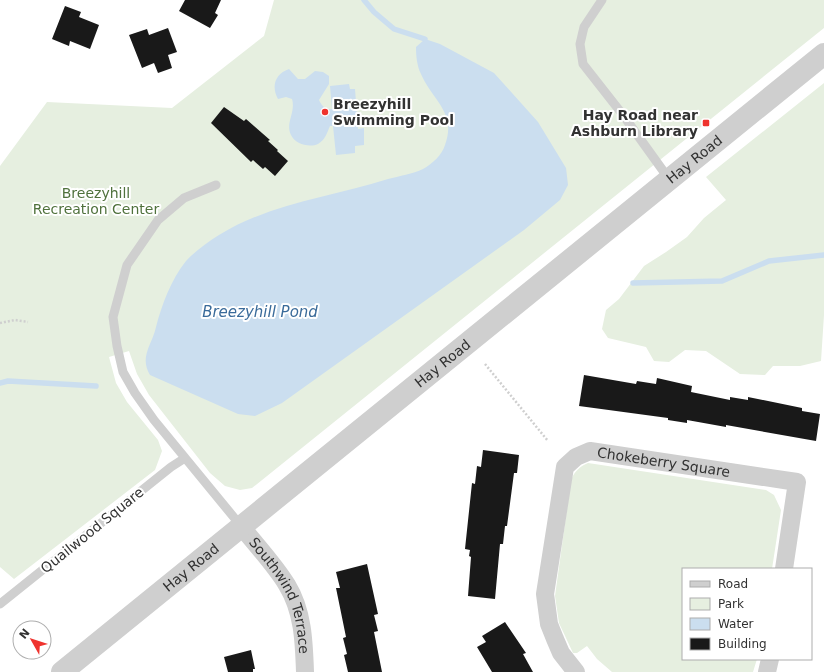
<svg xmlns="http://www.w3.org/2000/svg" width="824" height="672" font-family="'DejaVu Sans',sans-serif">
<rect width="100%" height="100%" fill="#fff"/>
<path fill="#e6efe0" d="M274,0H824V28L252,488L240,490L225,486L210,473L149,395L137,374L129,351L109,357L116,383L127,402L158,440L162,451L155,470L14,579L0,567V166L47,102L172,108L264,36Z
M824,83V315L821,361L800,366H773L765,375L740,374L706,351L685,350L669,362L654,361L646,347L608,338L602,329L606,310L619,299L644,266L666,252L687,237L704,218L726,200L706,177Z
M588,463L766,490L774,495L781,510L772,569H683V659H757L753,672H612L597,659L587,646L577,653H573L559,623L555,596L571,480C575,471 579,467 588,463Z"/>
<path fill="#cbdeef" d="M425,39L440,44L494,73L538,122L566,168L568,185L560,200L524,230L282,403L255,416L238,414L150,375C139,357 152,345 156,327C162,304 171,280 186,261C195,251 208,242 219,235C271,203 331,197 388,179C399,176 413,174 423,169C432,164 442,155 445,145C457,112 432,100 421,74C417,66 416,56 416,47Z
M289,69L298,79H305L315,71L323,72L329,76V84L319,100C322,106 325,110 332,109L330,86L349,84L350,89H355L358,129L364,128V145L355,146V153L336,155L333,126H330C327,133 325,140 318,144C309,148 295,144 291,135C285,123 296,112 292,99L286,97L278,99C271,86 275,74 289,69Z"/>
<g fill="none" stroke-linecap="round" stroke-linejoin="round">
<path stroke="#cbdeef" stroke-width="5.5" d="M364,0L374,12L394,29L425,39
M633,283L722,281L769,261L824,255
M0,383L8,381L96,386"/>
</g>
<path fill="#191919" d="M185,0H221L215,13L218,15L210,28L179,11Z
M65,6L81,12L79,17L99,25L90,49L70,41L69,46L52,39Z
M168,28L177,52L168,55L172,68L158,73L154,63L142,68L129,35L147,29L149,35Z
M224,107L244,121L246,119L270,140L268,141L278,150L277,151L288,161L275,176L265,167L263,169L253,160L251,162L211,123Z
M584,375L636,384L637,381L656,384L657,378L692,386L691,392L730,400V397L748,400V397L802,408V411L820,414L816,441L726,425V427L687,420V423L668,420V418L579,406Z
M483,450L519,455L517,473H514L507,526H505L503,544H500L495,599L468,596L471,557L469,556L470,550L465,549L472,483L475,484L477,466L481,467Z
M367,564L378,614L374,615L378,631L374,632L382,672H348L344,655L347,654L343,638L346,637L336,588H340L336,572Z
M505,622L526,653L523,654L533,672H492L477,647L486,642L482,636Z
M251,650L255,669H253V672H228L224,657Z"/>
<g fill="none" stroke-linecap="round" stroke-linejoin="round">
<path stroke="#cfcfcf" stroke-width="2.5" stroke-dasharray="2 2" stroke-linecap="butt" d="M0,323L15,320L28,322
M485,364L548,441"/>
<path stroke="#cfcfcf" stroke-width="9" d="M602,0L584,27L580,44L583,64L623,115L669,179
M216,185L184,198L158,220L127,265L113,317L117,346L123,372L135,393L154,420L241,526
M0,604L171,467L185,458"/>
<g stroke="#cfcfcf" stroke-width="18">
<path id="s1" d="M241,526C256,545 275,565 287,585C303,611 304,642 305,672"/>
<path id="s2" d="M576,672L561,653L555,639L549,624L545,594L565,467L576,457L590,451L797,482L784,569"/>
<path d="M767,672L770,659"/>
</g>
<path stroke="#cfcfcf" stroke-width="22" id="s3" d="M62,672L824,54"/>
</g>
<g fill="#ef332e" stroke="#fff" stroke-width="1.5">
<circle cx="325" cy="112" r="4"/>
<rect x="702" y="119" width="8" height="8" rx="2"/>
</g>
<g text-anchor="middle" stroke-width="4" stroke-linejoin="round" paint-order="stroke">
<g font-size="14" font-weight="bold" fill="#323232" stroke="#fff" text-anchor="start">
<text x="333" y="109">Breezyhill<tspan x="333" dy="16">Swimming Pool</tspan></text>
<text x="698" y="120" text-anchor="end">Hay Road near<tspan x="698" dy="16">Ashburn Library</tspan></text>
</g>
<g font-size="14" fill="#323232" stroke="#fff">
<text dy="5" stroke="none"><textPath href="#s3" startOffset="814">Hay Road</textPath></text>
<text dy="5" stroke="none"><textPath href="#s3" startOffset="490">Hay Road</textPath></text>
<text dy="5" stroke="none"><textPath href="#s2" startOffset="319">Chokeberry Square</textPath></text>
<text transform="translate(92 530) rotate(-39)" y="5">Quailwood Square</text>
<text dy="5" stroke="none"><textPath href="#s3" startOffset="166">Hay Road</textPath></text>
<text dy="5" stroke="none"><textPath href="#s1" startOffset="82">Southwind Terrace</textPath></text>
</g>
<g font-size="14" fill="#4f713c" stroke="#fff">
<text x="96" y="198">Breezyhill<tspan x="96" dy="16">Recreation Center</tspan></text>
</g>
<g font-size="15" font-style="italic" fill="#3a6b9a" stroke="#fff">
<text x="260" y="317">Breezyhill Pond</text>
</g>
</g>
<rect x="682" y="568" width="130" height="92" fill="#ffffff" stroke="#adadad"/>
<rect x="690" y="581" width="20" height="6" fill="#cfcfcf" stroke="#adadad"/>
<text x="718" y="588" font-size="12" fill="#323232">Road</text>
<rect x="690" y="598" width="20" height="12" fill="#e6efe0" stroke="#adadad"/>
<text x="718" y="608" font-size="12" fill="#323232">Park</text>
<rect x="690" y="618" width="20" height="12" fill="#cbdeef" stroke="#adadad"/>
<text x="718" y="628" font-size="12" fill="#323232">Water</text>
<rect x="690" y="638" width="20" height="12" fill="#191919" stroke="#adadad"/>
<text x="718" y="648" font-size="12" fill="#323232">Building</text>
<g transform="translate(32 640) rotate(309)"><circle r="19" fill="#ffffff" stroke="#adadad"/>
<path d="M0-3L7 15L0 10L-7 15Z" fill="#ef332e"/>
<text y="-6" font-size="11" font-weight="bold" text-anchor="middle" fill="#323232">N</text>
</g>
</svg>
